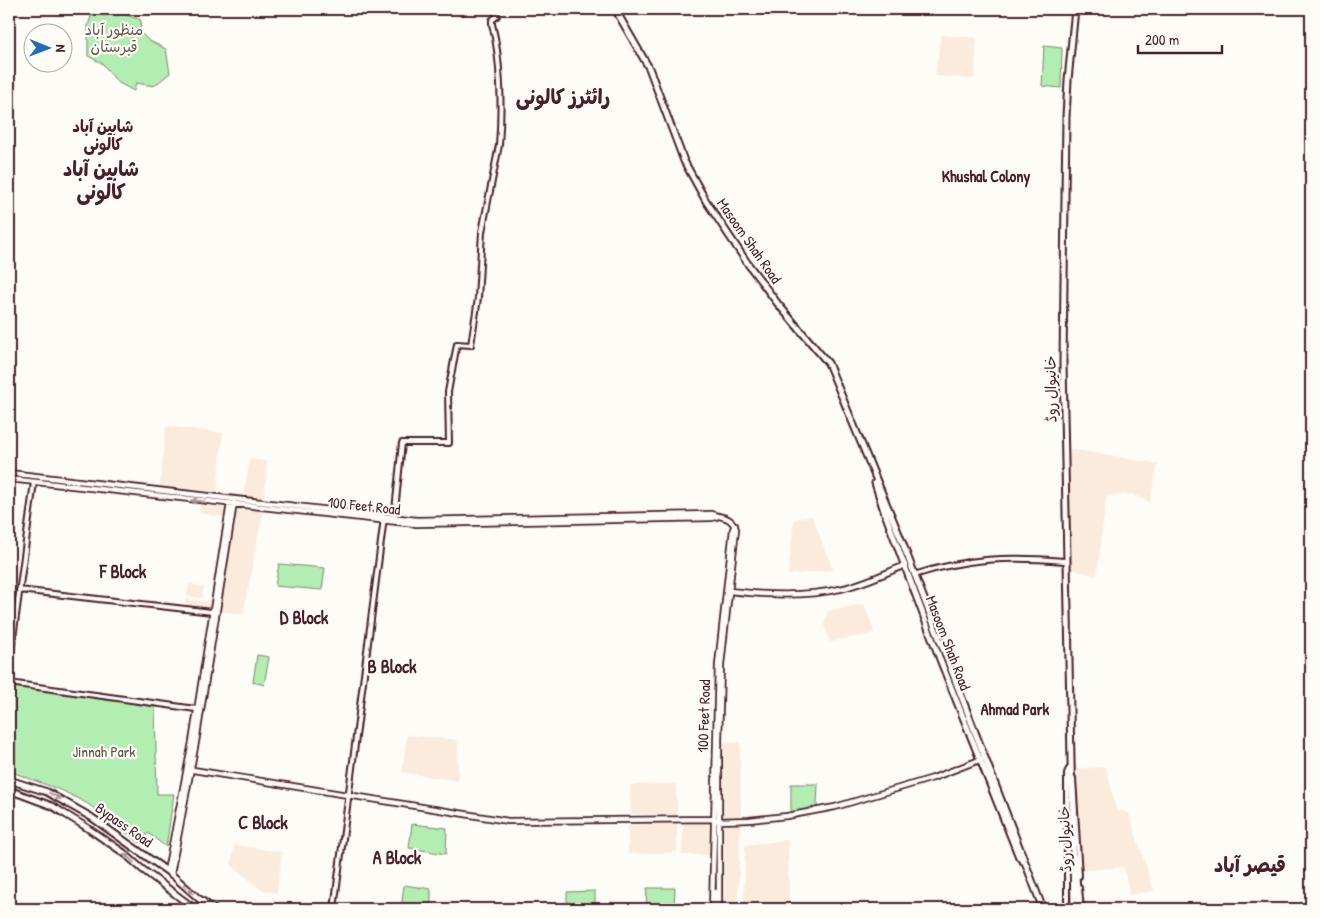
<svg xmlns="http://www.w3.org/2000/svg" width="1320" height="918" font-family="'Patrick Hand','Playpen Sans Arabic',sans-serif">
<rect width="100%" height="100%" fill="#fdfcf7"/>
<filter id="ink" filterUnits="userSpaceOnUse"><feTurbulence type="fractalNoise" baseFrequency=".02" numOctaves="2"/><feDisplacementMap in="SourceGraphic" scale="10" xChannelSelector="R" yChannelSelector="G"/><feConvolveMatrix kernelMatrix="1 2 1 2 8 2 1 2 1" color-interpolation-filters="sRGB"/></filter>
<g filter="url(#ink)">
<path fill="#faebdd" d="M941,35L977,38L974,79L935,76Z
M166,426L223,433L217,492L160,486Z
M1069,449L1158,464L1150,502L1132,494L1106,497L1097,576L1069,569Z
M250,459L267,461L264,499L243,497Z
M200,505L225,508L224,517L200,513Z
M235,508L263,511L243,614L217,611Z
M812,516L833,570L788,575L794,520Z
M189,584L204,587L202,598L187,596Z
M186,599L210,602L208,610L185,607Z
M864,604L875,633L830,642L824,626L828,611Z
M407,735L458,740V781L402,772Z
M721,742L740,743L741,820L721,819Z
M1106,767L1116,809L1129,814L1154,891L1129,895L1124,867L1077,871L1073,769Z
M672,784L676,785L677,815L631,814L630,785Z
M677,822V852L628,854V826Z
M683,823H712L711,855H682Z
M722,823L740,824L738,909H721Z
M788,840L789,909H744L745,845Z
M234,845L282,852L277,893L262,890L231,865Z"/>
<path fill="#b2edb2" stroke="#7e866e" d="M93,9H109L141,20L140,32L148,40L166,49L170,73L154,86L136,83L134,91L117,82L103,64L88,56V26Z
M1044,46L1062,48L1061,88L1042,86Z
M279,564L325,568L322,590L275,586Z
M257,655L269,657L264,685L253,682Z
M9,684L155,707L157,794H174L166,847L148,833L140,843L88,804L63,791L9,771Z
M791,784H818L817,807L791,813Z
M412,824L447,828L446,854L409,848Z
M404,885L431,889V909H401Z
M647,888H675L674,908H646Z
M595,891V909H567V892Z"/>
<g fill="none" stroke-linecap="round" stroke-linejoin="round">
<defs>
<path id="tertiary" d="M394,520L402,443H449L448,392L457,344L471,345L478,298L482,232L499,145C502,109 501,59 492,24V20L497,16L495,9
M914,575C967,558 1009,556 1064,561
M19,590L212,612
M9,668L34,482
M9,683L196,709
M1073,778L1079,876
M1079,888L1081,909
M334,909L384,518
M1067,909V773L1069,769"/>
<path id="secondary" d="M9,473L417,520L711,514C723,518 731,516 736,529L721,665L719,741V909
M9,479L416,524L711,518L716,517
M729,591C766,595 804,597 840,589C863,584 884,574 905,565
M187,769L508,821L715,819L719,821L749,820L787,816L835,807L933,778L982,759
M167,871L192,742L230,503
M171,874L196,742L234,503
M712,909L718,665L733,529L735,525
M716,909V892"/>
<path id="primary" d="M615,9L649,68L684,161L706,201L748,264L778,304L828,363L901,539L1043,909
M875,483L884,511L941,662L1019,857L1023,861
M9,780L47,792L91,817L171,874L198,898L214,909
M9,790L52,806L83,825L124,853L142,869L195,909
M1075,857L1078,909
M1074,909L1063,363L1066,117L1068,80L1075,9"/>
</defs>
<use href="#tertiary" stroke="#4a1f2b" stroke-width="8"/>
<use href="#secondary" stroke="#4a1f2b" stroke-width="8"/>
<use href="#primary" stroke="#4a1f2b" stroke-width="9"/>
<use href="#tertiary" stroke="#fdfcf7" stroke-width="4"/>
<use href="#secondary" stroke="#fdfcf7" stroke-width="4.5"/>
<use href="#primary" stroke="#fdfcf7" stroke-width="5"/>
</g>
<defs><path id="oneway-solid" d="M-6-.8H1V-3.2L6.5 0L1 3.2V.8H-6Z" transform="scale(1.25)"/></defs>
<g fill="#ac999b">
<use href="#oneway-solid" transform="translate(198 501) rotate(-174)"/>
<use href="#oneway-solid" transform="translate(55 796) rotate(28)"/>
<use href="#oneway-solid" transform="translate(129 858) rotate(-138)"/>
<use href="#oneway-solid" transform="translate(188 889) rotate(42)"/>
</g>
</g>
<g text-anchor="middle" stroke-width="4.5" stroke-linejoin="round" paint-order="stroke">
<g font-size="15" fill="#64524d" stroke="#fdfcf7">
<text x="114" y="35">منظور آباد<tspan x="114" dy="17">قبرستان</tspan></text>
<text x="104" y="757">Jinnah Park</text>
</g>
<g font-size="15" fill="#4a1f2b" stroke="#fdfcf7">
<text transform="translate(749 241) rotate(55)" y="5">Masoom Shah Road</text>
<text transform="translate(1051 389) rotate(-91)" y="5">خانیوال روڈ</text>
<text transform="translate(364 506) rotate(6)" y="5">100 Feet Road</text>
<text transform="translate(948 643) rotate(69)" y="5">Masoom Shah Road</text>
<text transform="translate(704 716) rotate(-88)" y="5">100 Feet Road</text>
<text transform="translate(124 825) rotate(35)" y="5">Bypass Road</text>
<text transform="translate(1065 839) rotate(-92)" y="5">خانیوال روڈ</text>
</g>
<g font-size="16" font-weight="bold" fill="#4a1f2b" stroke="#fdfcf7">
<text x="103" y="132">شاہین آباد<tspan x="103" dy="18">کالونی</tspan></text>
<text x="986" y="182">Khushal Colony</text>
<text x="1015" y="715">Ahmad Park</text>
</g>
<g font-size="18" font-weight="bold" fill="#4a1f2b" stroke="#fdfcf7">
<text x="123" y="578">F Block</text>
<text x="304" y="624">D Block</text>
<text x="392" y="673">B Block</text>
<text x="263" y="829">C Block</text>
<text x="397" y="864">A Block</text>
</g>
<g font-size="20" font-weight="bold" fill="#4a1f2b" stroke="#fdfcf7">
<text x="563" y="104">رائٹرز کالونی</text>
<text x="101" y="176">شاہین آباد<tspan x="101" dy="23">کالونی</tspan></text>
<text x="1250" y="872">قیصر آباد</text>
</g>
</g>
<rect width="1320" height="918" fill="none" stroke="#fdfcf7" stroke-width="30"/>
<rect x="15" y="15" width="1290" height="888" fill="none" stroke="#4a1f2b" stroke-width="2" filter="url(#ink)"/>
<g transform="translate(48 48) rotate(91)"><circle r="24" fill="#fdfcf7" stroke="#b5a4a5"/>
<path d="M0-4L9 19L0 12L-9 19Z" fill="#1f6fb2"/>
<text y="-8" font-size="14" font-weight="bold" text-anchor="middle" fill="#4a1f2b">N</text>
</g>
<path d="M1138 45v8h84v-8" fill="none" stroke="#4a1f2b" stroke-width="2.5"/>
<text x="1145" y="45" font-size="15" fill="#4a1f2b" stroke="#fdfcf7" stroke-width="4" paint-order="stroke">200 m</text>
</svg>
